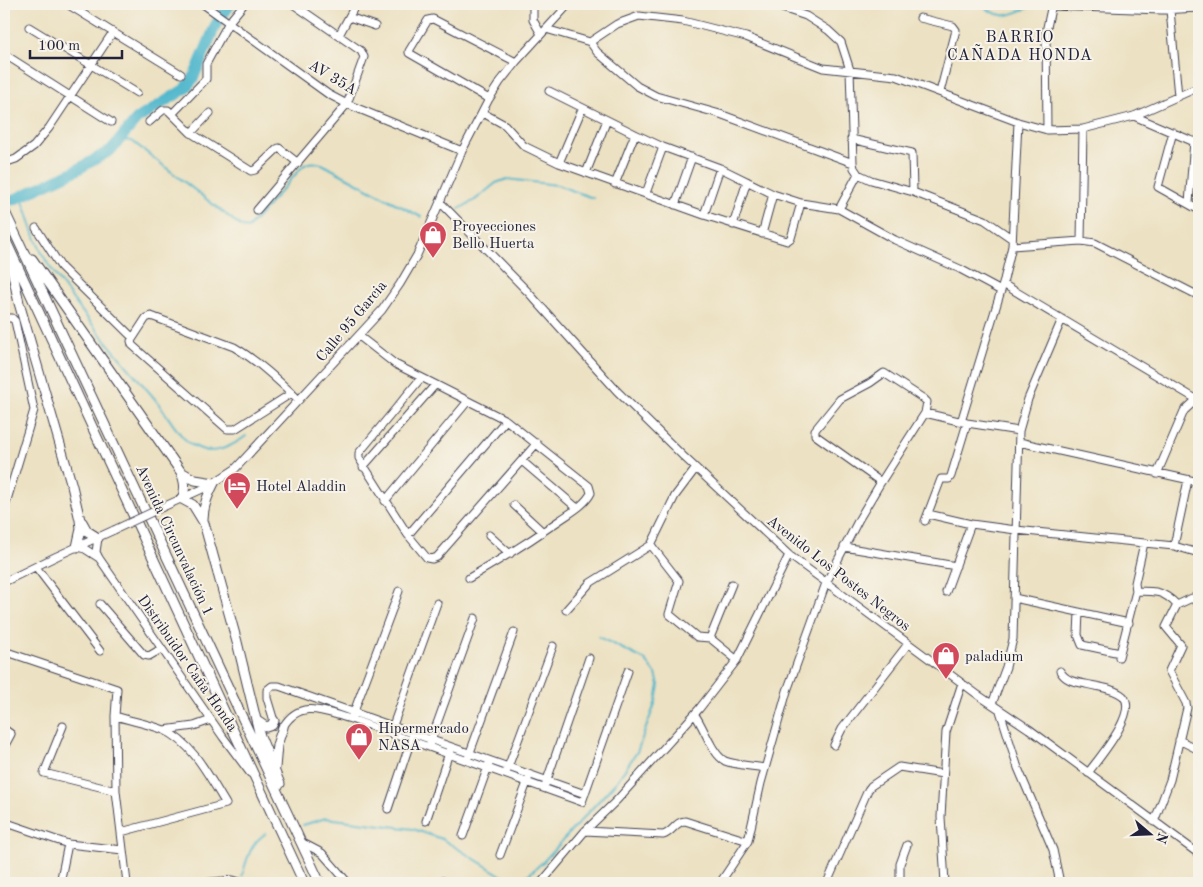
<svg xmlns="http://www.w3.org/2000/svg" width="1203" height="887" font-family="'Old Standard TT',serif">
<rect width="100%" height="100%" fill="#f7f3e8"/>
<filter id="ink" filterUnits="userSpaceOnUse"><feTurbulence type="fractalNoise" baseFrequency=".02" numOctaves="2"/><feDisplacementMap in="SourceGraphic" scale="10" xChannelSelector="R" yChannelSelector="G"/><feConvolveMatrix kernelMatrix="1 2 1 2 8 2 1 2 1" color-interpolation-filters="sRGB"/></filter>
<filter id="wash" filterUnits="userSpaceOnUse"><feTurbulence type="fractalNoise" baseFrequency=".0096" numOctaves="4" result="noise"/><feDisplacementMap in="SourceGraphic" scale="20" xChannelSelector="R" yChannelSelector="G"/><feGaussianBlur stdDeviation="1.12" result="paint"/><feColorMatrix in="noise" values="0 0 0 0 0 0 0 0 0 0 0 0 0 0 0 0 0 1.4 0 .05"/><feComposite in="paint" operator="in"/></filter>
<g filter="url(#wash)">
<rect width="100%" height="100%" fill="#ece1c2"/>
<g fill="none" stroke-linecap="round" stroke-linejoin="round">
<path stroke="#4eb6cc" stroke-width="2" d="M980,4C1005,24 1011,13 1038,4
M221,15L231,4
M121,140L132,141L242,227L248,228L302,167C309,161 313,162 322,164L421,217
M20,193C30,217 34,242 48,264C79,312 118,355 155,399C167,413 175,432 190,444C194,446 200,449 204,450C219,454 235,444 246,436
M12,197L47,184L106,151L121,140L138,115L146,109L181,95L190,81L214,22L218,18
M459,209L475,200L496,183L507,179L557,185L593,198
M303,825L326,818L413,829L442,839L512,882L521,881L543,862L617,781L637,752L656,701L659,685L656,674L645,660L599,637
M242,876C247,859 250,844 265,834"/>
<path stroke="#4eb6cc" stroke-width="11" d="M13,200L75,171L111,150L137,119L185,89L193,79L216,24L231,4"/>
</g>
</g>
<g filter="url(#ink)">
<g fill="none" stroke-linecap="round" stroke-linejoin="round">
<defs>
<path id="minor" d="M67,4L181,74
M203,4L328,94L347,104L462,151
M533,4V20L541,34
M770,4L806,16L828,30L841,42L850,70L853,163L854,168L858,174L871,180L913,192L985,220L1011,238
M1052,6L1161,10L1199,8
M1170,10L1178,96
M349,17L375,26
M920,18L953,26L956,30L940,92
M29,27L137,93
M546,29L590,42L617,24L639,16L683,21L746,37L823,68L896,76L1018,122L1047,130L1083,129L1134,116L1199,87
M339,35L356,4
M590,42L597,52L637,86L656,96L720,114L853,163
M4,54L111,122
M549,91L635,134L663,147L720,168L773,194L801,203L839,209L895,240L960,269L1001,291
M489,99L409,53V51L428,20L433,19L516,62
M173,113L206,79V64L229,22L244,4
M483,113L505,125L524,146L559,163L704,215L787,241L791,238L801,203
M1134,116L1199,144
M149,122L163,110H168L191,133L251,171L255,170L277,149L279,148L298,163
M1047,130L1046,32L1052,4
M1173,132L1158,187L1199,210
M191,133L210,113
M851,139L912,153L913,192
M4,163L16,159L34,146L49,128L113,32
M559,163L582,109
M586,173L607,120
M615,184L635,134
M646,193L663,147
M440,202L528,292L617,391L683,456L789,555L978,695L1029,729L1199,854
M1189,203L1194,141
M675,205L692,157
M839,209L858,174
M257,210L347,104L364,57L361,51L293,4
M704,215L720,168
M733,225L747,181
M36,228L61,267L133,338
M762,234L773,194
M1081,241L1083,129
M1012,246L1081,241L1095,243L1199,296
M1003,284L1196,399
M4,318H12L15,321L34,410L4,510
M359,336L395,364L506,420L589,486L591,493C585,505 570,513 560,520C530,541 500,560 469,578
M421,378L359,453V458L408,535L427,558L432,559L437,557L537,443
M292,393L235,429H227L132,345L131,341L146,318L151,316L234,347C258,361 279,381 299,400
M961,422L1003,284L1012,246L1018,122
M1019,442L1199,482
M522,461L577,508
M363,467L435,385
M1157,474L1184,411L1198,398
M881,482L815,435V430L840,399L870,383L884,373L924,399L927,402L925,413
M385,501L468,401
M514,505L543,532
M163,507L209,486L235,469L382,310L400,284L417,255L462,151L489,99L500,82L516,62L569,4
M928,514L971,524L1016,530L1174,546L1199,553
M925,521L941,479H949L951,476L967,423
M408,535L506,420
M489,535L510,554
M98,538L96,552L99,558L223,737L250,773
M651,545L679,581L669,614L697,637L710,638L737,660
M1174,546L1188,480
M77,547L85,549L99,558
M844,547L956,566
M36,567L100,651
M4,582L57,556L114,530
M1136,591C1156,591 1164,591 1177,605L1166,627L1181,645L1169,671L1186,703L1187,708L1170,780L1154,822
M946,592L971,524
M1014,598L1129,623
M100,604L144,655L149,656L161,649
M1177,605L1192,598L1199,604
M566,610L590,583L651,545L675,496L696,468
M1079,612L1078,635L1082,645L1120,653
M710,638L732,584
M4,651L117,689L115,716L116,791L127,883
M1119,657L1136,591L1135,583L1144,543
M1060,671C1066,681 1075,682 1086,684C1098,687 1114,688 1123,696C1139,712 1098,759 1088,773
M992,704L1006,667L1013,639L1019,431L1028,399L1062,319
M1000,711L1018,768L1053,850L1060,883
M695,715C704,727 712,754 725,761C735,765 754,766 765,768
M115,716C131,721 149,724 164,730C193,743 210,778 226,804L121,832
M352,717L399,591
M274,721L267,698V690L272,686H279L585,794
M63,726L44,773L116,791
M283,727C300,698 325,712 351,719L582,802L628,671
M4,729L11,734L4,747
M164,730L194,726L211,720
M391,731L437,603
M1179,740L1199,750
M430,743L475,618
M834,745L842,729L908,644
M468,758L514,632
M507,770L553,646
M546,783L589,658
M388,809L412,737
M426,821L450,750
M4,822L68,844L123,850
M585,831L663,835C672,833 676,821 685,821L748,841
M463,836L489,764
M301,842L322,853L348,883
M500,855L528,780
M443,881L445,883
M60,883L68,844
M202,883L233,880L243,883
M541,883L585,831L617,800L699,709L737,660L789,555
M720,883L748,841L761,783L787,691L826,583L859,519L881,482L925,413L967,423L1019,431
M827,883L868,790L871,786L899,767L943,774
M900,883V864L907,845
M945,883L941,817L946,732L962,683"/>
<path id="major" d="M4,210L320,883
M4,237L304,883
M32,259L181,472C185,482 186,489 182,499L193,505L204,523L237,642L260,736L280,784
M10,260L19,303L72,486L80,520L81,529L77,547
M181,472L195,480L214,483C208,495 203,506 203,520
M82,522L87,531L98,538
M257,721L266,727L272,725L274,721
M275,768L277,745L283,727"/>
</defs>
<use href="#minor" stroke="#403f4f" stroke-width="9"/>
<use href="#major" stroke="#403f4f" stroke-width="11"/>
<use href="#minor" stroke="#fff" stroke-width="7"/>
<use href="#major" stroke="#fff" stroke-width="9"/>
<defs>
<path id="minor-bridge" d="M114,530L163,507"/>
</defs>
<use href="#minor-bridge" stroke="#403f4f" stroke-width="9" stroke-linecap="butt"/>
<use href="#minor-bridge" stroke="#fff" stroke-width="7"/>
</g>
</g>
<defs>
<symbol id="shop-pin" viewBox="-11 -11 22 30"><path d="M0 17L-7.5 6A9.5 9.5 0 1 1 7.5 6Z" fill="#d1495b" stroke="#f7f3e8"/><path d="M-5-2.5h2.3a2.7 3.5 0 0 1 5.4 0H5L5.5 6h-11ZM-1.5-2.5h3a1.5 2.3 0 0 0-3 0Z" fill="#fff"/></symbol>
<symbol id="hotel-pin" viewBox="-11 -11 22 30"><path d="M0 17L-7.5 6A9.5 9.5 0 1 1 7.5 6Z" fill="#d1495b" stroke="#f7f3e8"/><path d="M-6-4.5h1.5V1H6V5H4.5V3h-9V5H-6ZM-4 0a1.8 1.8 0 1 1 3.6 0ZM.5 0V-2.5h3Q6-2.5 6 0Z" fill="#fff"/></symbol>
</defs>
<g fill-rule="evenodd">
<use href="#shop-pin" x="417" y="219" width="32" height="43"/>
<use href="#hotel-pin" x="221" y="470" width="32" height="43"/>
<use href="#shop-pin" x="930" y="640" width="32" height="43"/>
<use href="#shop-pin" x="343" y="721" width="32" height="43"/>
</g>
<g text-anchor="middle" stroke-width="4" stroke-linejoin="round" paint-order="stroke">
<g font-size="15" fill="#22223b" stroke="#f7f3e8">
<text transform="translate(333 77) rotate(31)" y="5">AV 35A</text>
<text transform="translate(351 321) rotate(-50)" y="5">Calle 95 Garcia</text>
<text transform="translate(175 540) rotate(65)" y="5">Avenida Circunvalación 1</text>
<text transform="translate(839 573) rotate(38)" y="5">Avenido Los Postes Negros</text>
<text transform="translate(188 663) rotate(55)" y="5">Distribuidor Caña Honda</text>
</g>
<g font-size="15" fill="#22223b" stroke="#f7f3e8" text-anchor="start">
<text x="452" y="231">Proyecciones<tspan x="452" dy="17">Bello Huerta</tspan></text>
<text x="256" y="491">Hotel Aladdin</text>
<text x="965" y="661">paladium</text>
<text x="378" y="733">Hipermercado<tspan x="378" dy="17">NASA</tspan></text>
</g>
<g font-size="16" letter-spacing="1" fill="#22223b" stroke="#f7f3e8">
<text x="1020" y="42">BARRIO<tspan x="1020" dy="18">CAÑADA HONDA</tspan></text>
</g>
</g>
<rect width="1203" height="887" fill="none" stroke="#f7f3e8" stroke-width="20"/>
<g transform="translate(1150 834) rotate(109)" stroke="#f7f3e8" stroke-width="4" paint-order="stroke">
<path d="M0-4L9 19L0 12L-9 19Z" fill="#22223b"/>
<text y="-8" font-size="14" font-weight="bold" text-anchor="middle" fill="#22223b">N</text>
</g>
<path d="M30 50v8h92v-8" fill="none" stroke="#22223b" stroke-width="2.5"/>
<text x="38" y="50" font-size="15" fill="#22223b" stroke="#f7f3e8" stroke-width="4" paint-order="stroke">100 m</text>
</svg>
